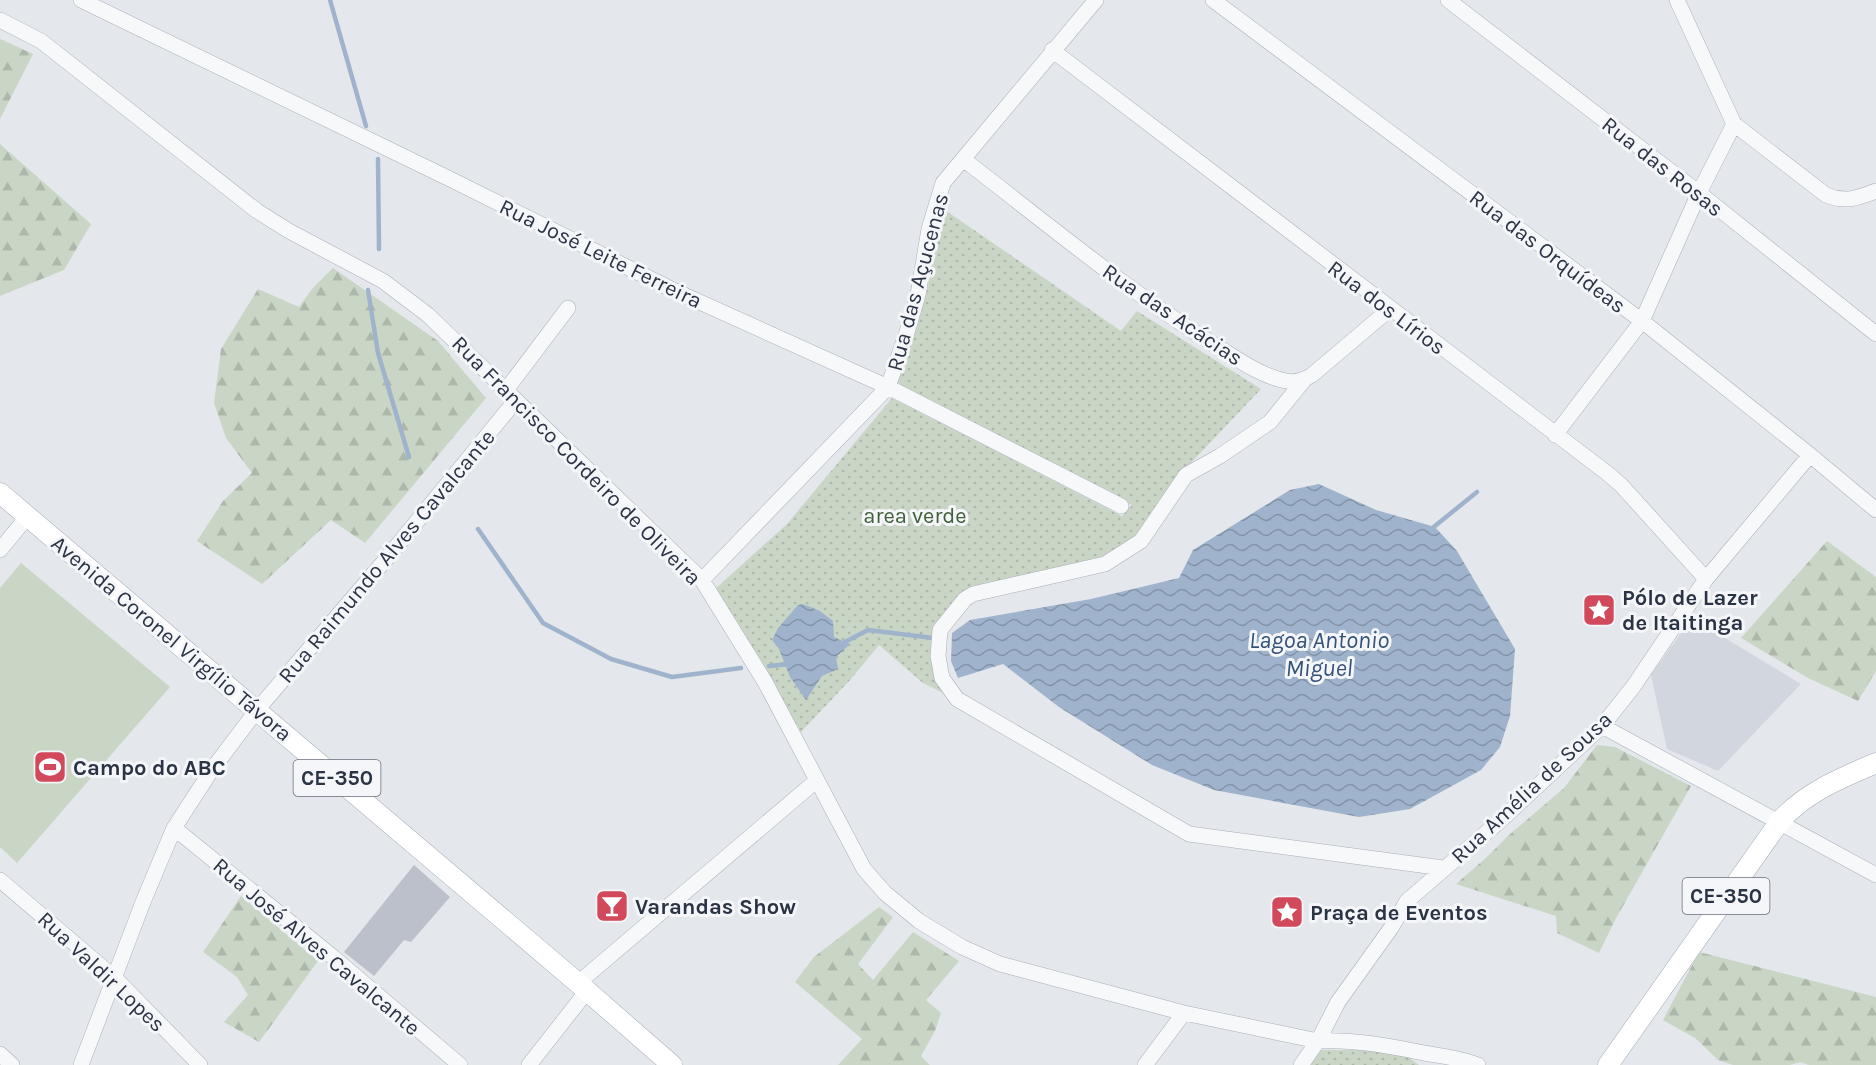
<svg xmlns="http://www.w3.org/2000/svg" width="1876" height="1065" font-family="Karla,sans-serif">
<defs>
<pattern id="grass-dots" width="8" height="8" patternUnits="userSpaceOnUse" patternTransform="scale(1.5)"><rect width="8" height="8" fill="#c9d6c5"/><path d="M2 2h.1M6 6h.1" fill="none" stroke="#adb8ab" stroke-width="1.8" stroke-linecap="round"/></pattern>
<pattern id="forest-firs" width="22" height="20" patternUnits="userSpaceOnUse" patternTransform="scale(1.5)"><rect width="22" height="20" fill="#c9d6c5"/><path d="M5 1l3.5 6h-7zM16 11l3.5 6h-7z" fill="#adb8ab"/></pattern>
<pattern id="water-waves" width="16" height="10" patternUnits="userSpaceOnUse" patternTransform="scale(1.5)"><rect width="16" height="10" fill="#9fb4cc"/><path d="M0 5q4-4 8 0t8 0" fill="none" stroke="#8293a7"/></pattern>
</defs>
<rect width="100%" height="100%" fill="#e4e7ec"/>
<path fill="#d2d6de" d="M1692,618L1801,684L1718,771L1667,749L1651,675Z"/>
<path fill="url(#grass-dots)" d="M942,208L1121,331L1137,311L1261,389L1188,466L1139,534L1109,555L1013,579L934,625L947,695L923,683L879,645L851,679L801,732L715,589L787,524L892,398L1122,516L1132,505L897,384L927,291Z
M1318,1050H1370L1403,1053L1419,1065H1308Z"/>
<path fill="url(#forest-firs)" d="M0,39L33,54L0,119Z
M0,144L91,224L64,270L0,296Z
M333,268L438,341L486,398L365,543L331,520L262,584L197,541L223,501L252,473L226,438L214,403L221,349L258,289L299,307L312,289Z
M1827,541L1876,577V671L1858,701L1808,678L1741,638Z
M1597,745L1615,747L1691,786L1615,920L1599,953L1557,933L1556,916L1456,884L1487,857L1509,835L1564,788Z
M241,896L318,961L259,1042L224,1022L248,995L237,977L203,952Z
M879,907L893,917L858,964L873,980L913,932L959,961L926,1000L941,1013L935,1031L921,1056L930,1065H838L862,1039L795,982L814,957Z
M1699,952L1876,997V1065H1809L1800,1062L1790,1065H1733L1718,1060L1695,1038L1663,1020Z"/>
<path fill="#c9d6c5" d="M21,563L170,687L17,863L0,847V588Z"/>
<path fill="url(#water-waves)" d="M1319,484L1376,510L1435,527L1457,551L1515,649L1510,716L1500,747L1481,770L1410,809L1359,817L1214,790L1152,765L1059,707L1003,664L958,678L951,661L952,633L970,620L1091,599L1179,578L1193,550L1290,490Z
M803,604L820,611L833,621L834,637L850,644L836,657L838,669L822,676L806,700L790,677L779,649L772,640L778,628L798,605Z"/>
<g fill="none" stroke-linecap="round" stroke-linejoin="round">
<path stroke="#9fb4cc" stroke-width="4.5" d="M330,0L366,126
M378,159L379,249
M368,290L378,353L409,457
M478,529L543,623L611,659L672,677L741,668
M1430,530L1477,492
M841,644L868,630L933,638
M769,666L790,664"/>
</g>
<path fill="#bbc0ca" d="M414,865L450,897L411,942L404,940L374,976L344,952Z"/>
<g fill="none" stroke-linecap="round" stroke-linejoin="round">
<defs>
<path id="minor" d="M81,0L450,179L673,290L888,387L1121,506
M1213,0L1642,321L1810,455L1876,510
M1448,0L1699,193L1876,334
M1677,0L1734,124L1826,195C1845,203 1858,198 1876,191
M0,20L41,41L257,211L289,231L383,281L428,315L702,580L765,682L864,869L885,893L919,921L962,947L1000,964L1184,1013L1318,1041C1354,1039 1389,1046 1424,1053C1442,1056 1461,1058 1478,1065
M1052,50L1607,473L1621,485L1706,579
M963,159C1045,222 1125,289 1213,344C1236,358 1260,376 1286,381C1295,383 1304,380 1312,375L1390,309
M1305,379L1270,422L1220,456L1186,475L1141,541L1105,564L973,594L965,599L940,630L938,656L942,678L957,699L1189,834L1443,868
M506,390L568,308
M1555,435L1642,321L1699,193L1734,124
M0,550L28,516
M702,580L888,387L907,332L918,295L929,229L943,183L1096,0
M1602,726L1876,875
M174,828L333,957L460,1065
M0,880L115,978L200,1065
M578,983L816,781
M0,1054L12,1065
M81,1065L143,902L174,828L211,771L257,710L387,558L516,400
M529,1065L587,991
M1145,1065L1184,1013
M1301,1065L1318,1041L1338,1002L1391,928L1407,901L1501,820L1602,726L1633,687L1706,579L1810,455"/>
<path id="major" d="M0,493L578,983L672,1065
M1608,1065L1780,821C1806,792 1841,778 1876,763"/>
</defs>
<use href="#minor" stroke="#a9aeb7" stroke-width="16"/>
<use href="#major" stroke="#a3abb8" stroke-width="21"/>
<use href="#minor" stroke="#f7f8fa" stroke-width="15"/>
<use href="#major" stroke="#fff" stroke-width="20"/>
</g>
<defs>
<symbol id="sight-square" viewBox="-11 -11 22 22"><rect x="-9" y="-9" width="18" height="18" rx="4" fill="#d1495b" stroke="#f4f6f9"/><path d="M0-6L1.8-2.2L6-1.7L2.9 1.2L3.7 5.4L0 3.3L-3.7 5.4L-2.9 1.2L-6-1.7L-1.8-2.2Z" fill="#fff"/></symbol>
<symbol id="stadium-square" viewBox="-11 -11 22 22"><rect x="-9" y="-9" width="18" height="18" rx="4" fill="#d1495b" stroke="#f4f6f9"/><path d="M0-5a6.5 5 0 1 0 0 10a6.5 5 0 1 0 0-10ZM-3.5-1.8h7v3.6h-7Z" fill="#fff"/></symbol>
<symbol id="bar-square" viewBox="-11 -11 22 22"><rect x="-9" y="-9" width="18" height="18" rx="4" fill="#d1495b" stroke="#f4f6f9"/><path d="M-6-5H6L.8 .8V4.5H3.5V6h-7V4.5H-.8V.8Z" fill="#fff"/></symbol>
</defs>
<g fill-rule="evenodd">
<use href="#sight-square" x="1580" y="591" width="38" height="38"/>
<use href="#stadium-square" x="31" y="748" width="38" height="38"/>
<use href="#bar-square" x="593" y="887" width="38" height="38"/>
<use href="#sight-square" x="1268" y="893" width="38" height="38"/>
</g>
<g text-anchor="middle" stroke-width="6" stroke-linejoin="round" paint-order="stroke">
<g fill="#f4f6f9" stroke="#676e7b" stroke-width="1.5">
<rect x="293.5" y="760" width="87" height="36" rx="4.5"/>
<rect x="1682.5" y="878" width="87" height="36" rx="4.5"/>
</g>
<g font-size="21" font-weight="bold" fill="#2b3445">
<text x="337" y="785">CE-350</text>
<text x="1726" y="903">CE-350</text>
</g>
<g font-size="22" fill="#2b3445" stroke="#f4f6f9">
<text transform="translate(1663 166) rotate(38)" y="8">Rua das Rosas</text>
<text transform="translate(1548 251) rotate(37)" y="8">Rua das Orquídeas</text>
<text transform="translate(601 253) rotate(26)" y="8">Rua José Leite Ferreira</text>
<text transform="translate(917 282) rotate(-75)" y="8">Rua das Açucenas</text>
<text transform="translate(1387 307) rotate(37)" y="8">Rua dos Lírios</text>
<text transform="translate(1173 314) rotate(34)" y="8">Rua das Acácias</text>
<text transform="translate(577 460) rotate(45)" y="8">Rua Francisco Cordeiro de Oliveira</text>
<text transform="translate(386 556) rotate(-50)" y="8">Rua Raimundo Alves Cavalcante</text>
<text transform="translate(172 638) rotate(40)" y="8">Avenida Coronel Virgílio Távora</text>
<text transform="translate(1531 787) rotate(-43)" y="8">Rua Amélia de Sousa</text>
<text transform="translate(317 946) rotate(40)" y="8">Rua José Alves Cavalcante</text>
<text transform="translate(102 971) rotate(43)" y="8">Rua Valdir Lopes</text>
</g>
<g font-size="22" fill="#3f6138" stroke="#f4f6f9">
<text x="915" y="523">area verde</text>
</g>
<g font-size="22" font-weight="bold" fill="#2b3445" stroke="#f4f6f9" text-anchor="start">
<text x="1622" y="605">Pólo de Lazer<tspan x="1622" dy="25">de Itaitinga</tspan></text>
<text x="73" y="775">Campo do ABC</text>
<text x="635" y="914">Varandas Show</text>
<text x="1310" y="920">Praça de Eventos</text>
</g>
<g font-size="24" font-style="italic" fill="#34527a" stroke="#f4f6f9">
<text x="1319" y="648">Lagoa Antonio<tspan x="1319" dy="28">Miguel</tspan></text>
</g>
</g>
</svg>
